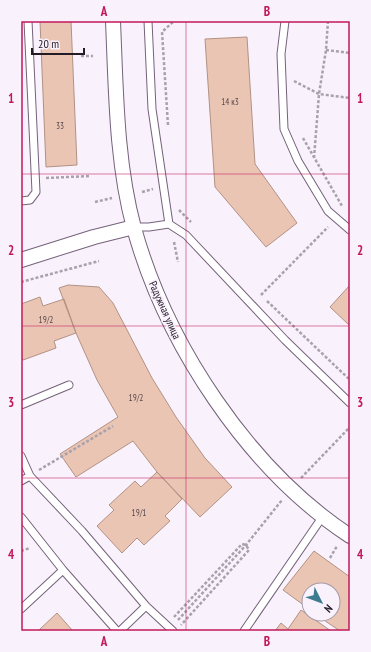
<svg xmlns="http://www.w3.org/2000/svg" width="371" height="652" font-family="'PT Sans Narrow',sans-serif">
<rect width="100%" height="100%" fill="#f9f1fc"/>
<path fill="#ebc5b4" stroke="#b19284" d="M40,21H71L77,165L46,167Z
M247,37L255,164L297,223L266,247L215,187L205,39Z
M68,285L99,287L113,303L152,378L176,417L205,458L232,487L200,517L157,472L133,441L76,477L60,454L118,417L97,380L76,333L59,288Z
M350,285V326L330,307Z
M40,297L43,306L64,299L76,333L54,341L56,348L23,360L21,356V304Z
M157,472L182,499L165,516L170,521L144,545L137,538L122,553L97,526L114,510L109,505L135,481L141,487Z
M314,551L350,577V631H340L315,614H333V590H309V609L283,590Z
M301,610L331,631H275L281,623L288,629Z
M57,613L73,631H38Z"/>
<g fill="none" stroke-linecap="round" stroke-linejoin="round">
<defs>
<path id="service" d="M148,21L152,109L169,224
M285,21L281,54L284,129L298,161L328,211L350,230
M21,201L30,200L36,192L28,21
M134,227H149L169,224L186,235L285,340L350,403
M21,405L69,385
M21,456L30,476L82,531L146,606L173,631
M21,481L30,476
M21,517L63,570
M21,609L63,570L117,631
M120,631L146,606
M244,631L323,516"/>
<path id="minor" d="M113,21C116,89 116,162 134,228C166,344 248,469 350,536
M21,260L94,237L134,227"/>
</defs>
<use href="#service" stroke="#74627a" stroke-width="9"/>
<use href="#minor" stroke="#74627a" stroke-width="16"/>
<path stroke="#a9a1ac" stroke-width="2.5" stroke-dasharray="3 2" stroke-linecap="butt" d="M326,50L350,53
M81,56H93
M294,81L319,94L350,98
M168,125L162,32L174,21
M303,138L342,206
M314,158L319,94L326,50L328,21
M46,178L90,176
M142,192L153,189
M95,202L112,198
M179,210L191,222
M174,242L178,262
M21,282L99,261
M261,295L328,227
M267,301L350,380
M39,470L113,426
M301,478L350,427
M21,551L30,548
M330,558L337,546
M174,617L242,544L246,545L249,550L181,625
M178,620L246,545L282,500"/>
<use href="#service" stroke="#fff" stroke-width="7"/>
<use href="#minor" stroke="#fff" stroke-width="14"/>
</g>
<path fill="none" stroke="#c2185b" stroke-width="1" stroke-opacity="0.55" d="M186,21V631M21,174H350M21,326H350M21,478H350"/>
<g text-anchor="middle" stroke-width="3.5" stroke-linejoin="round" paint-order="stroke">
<g font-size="9" fill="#554649">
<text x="230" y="105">14 к3</text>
<text x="60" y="129">33</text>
<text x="46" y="323">19/2</text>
<text x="136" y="401">19/2</text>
<text x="139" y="516">19/1</text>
</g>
<g font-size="11" fill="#231b25" stroke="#f9f1fc">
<text transform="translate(165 310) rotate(66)" y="4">Радужная улица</text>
</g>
</g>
<rect width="371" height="652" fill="none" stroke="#f9f1fc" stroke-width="44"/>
<g transform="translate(321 602) rotate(132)"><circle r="19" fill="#f9f1fc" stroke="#a39ba6"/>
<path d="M0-3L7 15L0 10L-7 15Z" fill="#3c7b90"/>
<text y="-6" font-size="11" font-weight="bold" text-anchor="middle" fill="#231b25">N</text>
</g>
<path d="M32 48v6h52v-6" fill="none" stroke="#231b25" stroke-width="2"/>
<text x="38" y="48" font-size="12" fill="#231b25" stroke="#f9f1fc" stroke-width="3" paint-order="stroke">20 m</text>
<rect x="22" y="22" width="327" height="608" fill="none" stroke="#c2185b" stroke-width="1.5"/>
<g font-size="13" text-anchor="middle" font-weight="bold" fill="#c2185b">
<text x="104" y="16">A</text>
<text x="267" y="16">B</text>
<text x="11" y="103">1</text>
<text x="360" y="103">1</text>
<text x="11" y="255">2</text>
<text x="360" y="255">2</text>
<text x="11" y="407">3</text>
<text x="360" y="407">3</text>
<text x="11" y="559">4</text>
<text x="360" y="559">4</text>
<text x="104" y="646">A</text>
<text x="267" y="646">B</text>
</g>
</svg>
